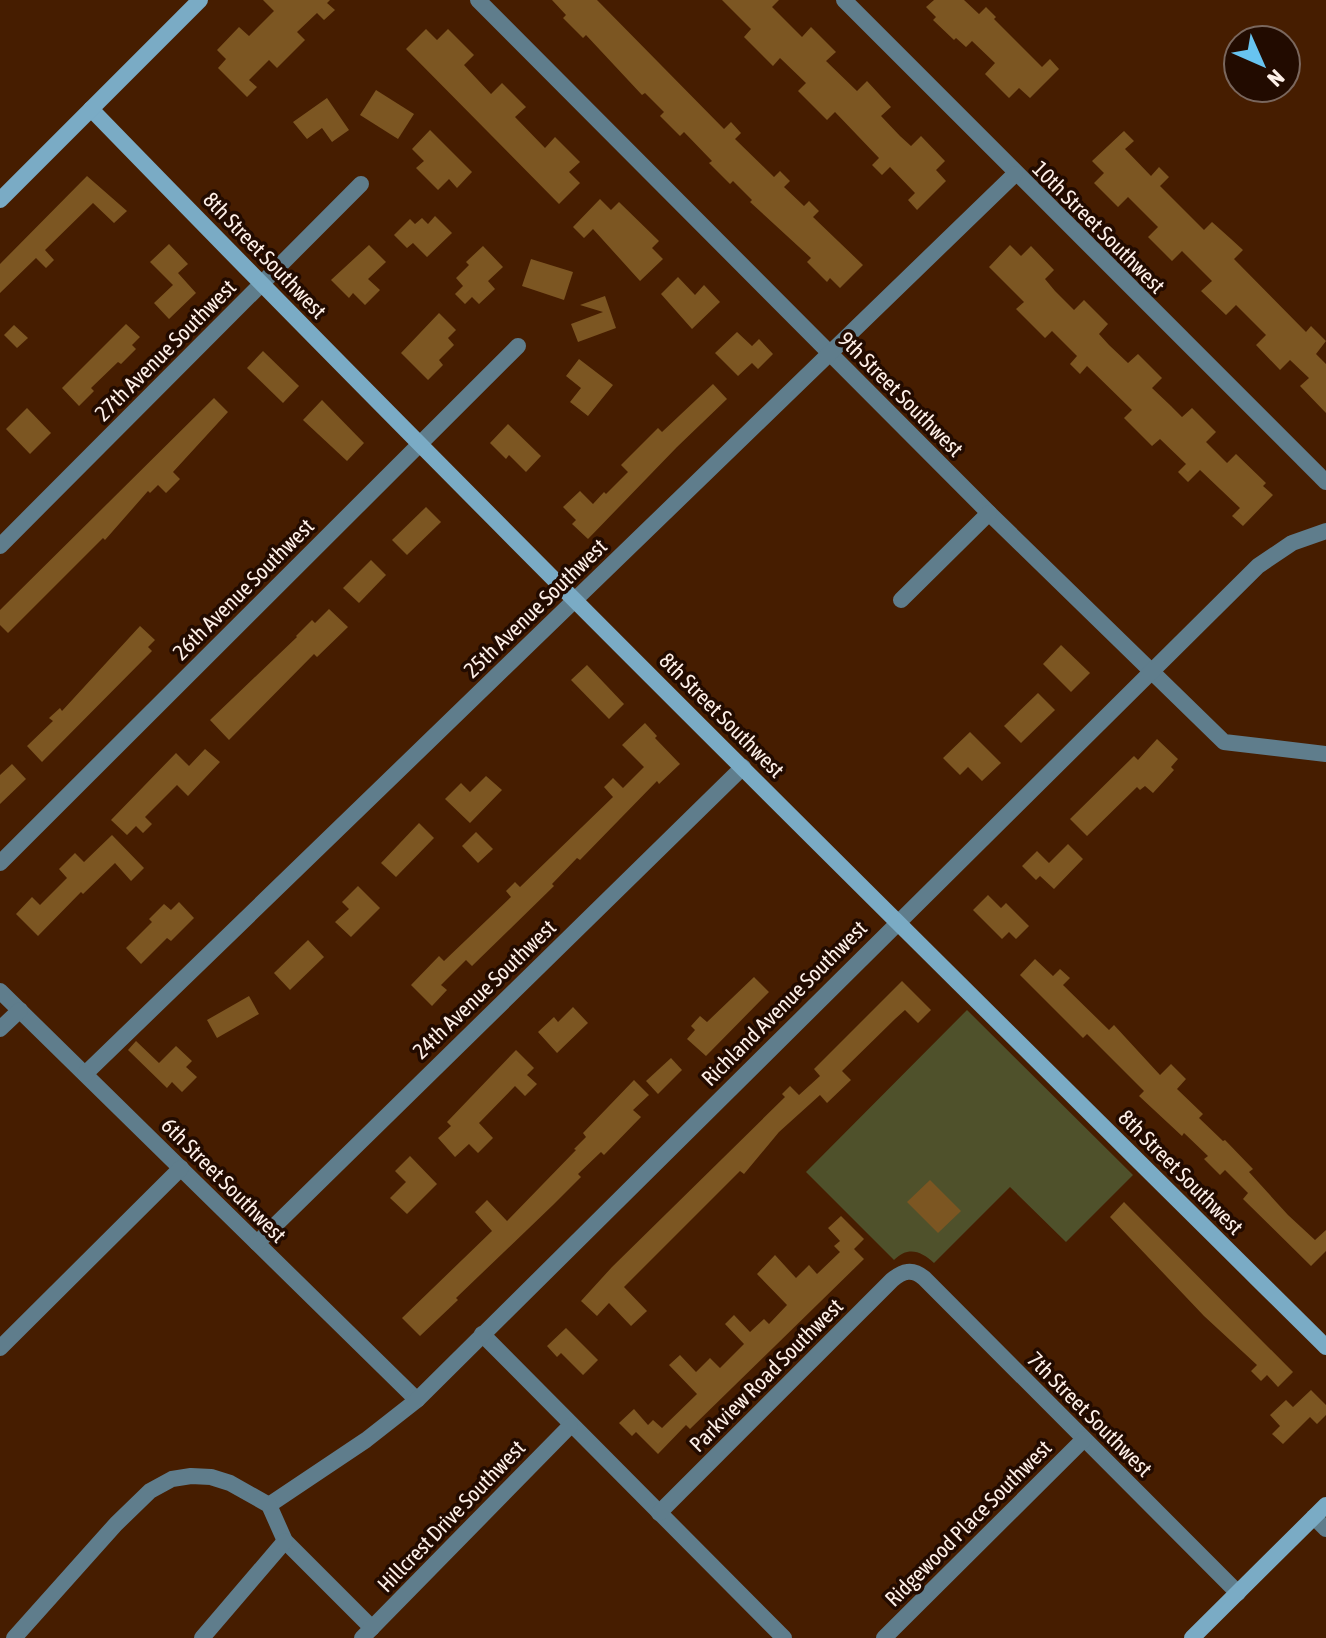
<svg xmlns="http://www.w3.org/2000/svg" width="1326" height="1638" viewBox="0 0 1326 1638" font-family="'Asap Condensed',sans-serif">
	<rect width="100%" height="100%" fill="#461d00"/>
	<!-- green -->
	<path fill="#4f512b" d="M 967,1010 L 1133,1175 L 1066,1242 L 1010,1187 L 934,1263 C 921,1251 908,1246 894,1260 L 806,1172 Z"/>
	<!-- building -->
	<g fill="#7c5622">
		<polygon points="263,0 330,0 327,3 335,10 324,20 317,13 297,32 305,40 277,68 269,60 249,80 257,87 247,97 218,68 226,59 217,50 239,27 249,36 274,11"/>
		<polygon points="552,0 597,0 724,129 731,122 741,133 735,139 774,177 780,171 790,181 784,187 804,206 809,201 819,211 813,217 863,265 840,288 830,278 827,282 807,262 811,258 750,202 752,200 733,181 730,184 709,163 712,161 684,132 680,136 660,116 664,112 645,93 642,95 586,35 583,38 563,18 566,15"/>
		<polygon points="722,0 779,0 772,7 802,37 811,27 836,52 826,61 857,91 867,81 891,107 881,116 900,136 911,146 921,136 945,161 936,170 946,181 917,210 908,200 915,193 890,167 882,175 872,165 879,158 835,112 827,120 798,91 806,83 780,58 773,66 744,37 751,29"/>
		<polygon points="934,0 964,0 979,14 986,7 996,17 994,19 1042,67 1050,59 1059,69 1030,98 1019,88 1009,98 985,74 995,63 972,41 966,47 956,38 954,40 933,20 936,17 926,7"/>
		<polygon points="426,29 437,40 448,29 474,55 464,65 491,94 502,83 526,107 515,117 545,148 555,137 580,162 569,172 580,183 559,204 406,49"/>
		<polygon points="376,90 414,114 398,139 360,115"/>
		<polygon points="327,98 349,130 332,142 322,128 307,139 293,122"/>
		<polygon points="430,130 472,172 457,188 449,179 438,190 416,168 424,161 412,149"/>
		<polygon points="1124,131 1134,141 1125,149 1151,176 1159,167 1169,177 1160,186 1204,230 1212,222 1231,239 1243,250 1234,259 1306,332 1311,326 1326,341 1316,354 1326,364 1326,413 1300,386 1309,378 1290,360 1280,370 1256,345 1266,335 1236,305 1226,315 1201,291 1212,281 1182,251 1172,261 1148,237 1158,227 1128,197 1118,207 1094,183 1104,173 1092,161"/>
		<polygon points="87,176 127,211 114,223 93,203 45,250 54,260 46,268 36,258 0,293 0,264"/>
		<polygon points="600,199 611,210 619,202 659,241 652,248 663,259 640,281 593,229 584,238 573,227"/>
		<polygon points="435,216 452,233 427,257 413,243 407,248 394,235 410,219 415,224 422,218 428,224"/>
		<polygon points="169,244 188,264 178,273 196,293 169,319 154,303 173,285 150,262"/>
		<polygon points="369,245 386,262 368,279 380,290 365,305 353,293 349,298 331,280"/>
		<polygon points="1010,245 1021,256 1031,246 1054,270 1045,279 1055,291 1074,310 1084,300 1108,324 1099,334 1109,345 1128,363 1138,354 1162,378 1152,388 1171,406 1182,417 1192,408 1216,432 1206,442 1227,463 1236,454 1266,483 1263,486 1273,495 1243,526 1232,516 1240,508 1200,470 1188,482 1178,472 1186,464 1160,439 1152,446 1124,418 1132,410 1087,366 1080,374 1070,364 1077,356 1052,331 1045,338 1016,309 1024,302 989,267"/>
		<polygon points="483,246 503,267 488,281 495,289 479,304 472,297 465,304 455,294 463,286 456,278 469,265 466,262"/>
		<polygon points="531,259 573,272 564,300 522,286"/>
		<polygon points="678,277 695,295 704,285 720,302 692,329 661,294"/>
		<polygon points="605,296 616,328 578,342 571,324 603,312 580,305"/>
		<polygon points="439,313 456,330 448,338 454,345 439,360 443,365 428,380 401,353"/>
		<polygon points="126,324 140,337 132,345 136,349 121,364 118,362 91,388 94,391 79,406 62,388"/>
		<polygon points="14,325 28,338 17,348 4,335"/>
		<polygon points="737,332 752,346 759,339 773,354 758,369 752,363 738,376 715,353"/>
		<polygon points="263,351 299,386 283,403 247,368"/>
		<polygon points="579,359 613,385 588,416 570,402 581,388 566,376"/>
		<polygon points="713,384 727,399 677,447 588,539 572,524 576,520 563,507 580,491 593,504 604,492 606,494 628,472 621,465 658,428 662,432"/>
		<polygon points="214,398 228,412 173,472 180,479 166,493 158,485 150,493 148,491 105,540 103,538 8,633 0,625 0,610"/>
		<polygon points="322,400 364,443 347,461 303,420"/>
		<polygon points="27,408 51,433 30,454 6,429"/>
		<polygon points="508,424 541,456 526,472 509,455 506,459 490,443"/>
		<polygon points="426,507 441,522 407,555 392,540"/>
		<polygon points="371,560 386,575 359,603 343,588"/>
		<polygon points="329,609 348,627 317,657 314,654 229,740 210,720 297,637 296,636 312,620 315,623"/>
		<polygon points="140,626 155,640 148,647 152,651 42,762 27,746 53,721 49,718 60,708 62,711"/>
		<polygon points="1061,645 1090,673 1071,692 1043,664"/>
		<polygon points="587,665 624,704 609,719 571,680"/>
		<polygon points="1038,693 1055,710 1021,743 1004,726"/>
		<polygon points="645,723 657,736 655,738 680,764 659,784 657,781 580,860 577,858 552,884 554,886 472,966 466,960 441,985 447,990 432,1006 411,985 439,956 444,961 511,897 506,891 515,882 520,887 613,797 604,787 613,778 623,788 644,767 622,745"/>
		<polygon points="970,732 1001,763 982,781 968,767 960,775 943,758"/>
		<polygon points="1157,739 1178,759 1171,767 1174,770 1153,793 1145,786 1140,790 1137,787 1087,836 1070,819 1134,756 1138,760"/>
		<polygon points="205,749 220,762 188,796 177,785 145,817 152,824 143,833 136,826 127,835 111,820 176,753 189,766"/>
		<polygon points="12,764 26,779 0,804 0,775"/>
		<polygon points="486,776 502,790 470,823 445,799 461,783 470,792"/>
		<polygon points="419,823 434,838 396,877 381,863"/>
		<polygon points="476,832 493,849 478,863 462,846"/>
		<polygon points="112,835 144,868 131,881 115,863 83,894 81,892 38,936 16,914 32,897 40,905 67,878 59,869 75,853 84,862"/>
		<polygon points="1068,844 1083,859 1054,889 1040,876 1036,880 1022,866 1037,851 1049,863"/>
		<polygon points="358,886 380,908 351,937 335,922 349,909 342,902"/>
		<polygon points="988,895 1001,908 1006,903 1029,926 1016,939 1009,932 1002,939 973,910"/>
		<polygon points="179,902 194,918 171,941 167,938 141,964 126,948 152,922 149,919 164,904 171,910"/>
		<polygon points="308,940 324,957 290,990 274,973"/>
		<polygon points="1035,959 1053,976 1060,969 1070,978 1063,985 1109,1030 1114,1025 1160,1075 1171,1064 1186,1079 1177,1089 1203,1114 1199,1118 1223,1141 1225,1140 1253,1169 1249,1172 1288,1215 1315,1240 1326,1230 1326,1251 1311,1266 1243,1199 1248,1193 1225,1170 1220,1175 1204,1159 1208,1156 1184,1133 1182,1136 1139,1096 1144,1091 1087,1034 1083,1038 1020,975"/>
		<polygon points="754,977 769,992 706,1056 687,1039 695,1030 691,1026 700,1016 707,1022"/>
		<polygon points="902,981 931,1010 918,1023 905,1010 895,1019 842,1071 851,1080 827,1103 820,1095 779,1132 744,1174 740,1171 624,1287 647,1311 631,1326 609,1303 597,1316 581,1301 612,1267 785,1097 782,1094 790,1086 799,1095 820,1076 814,1069"/>
		<polygon points="249,996 259,1014 217,1038 207,1020"/>
		<polygon points="573,1007 588,1023 557,1053 538,1032 554,1017 558,1022"/>
		<polygon points="136,1041 159,1063 176,1046 192,1061 186,1067 197,1077 182,1092 172,1082 167,1088 128,1050"/>
		<polygon points="516,1050 534,1068 527,1075 537,1084 525,1096 515,1086 479,1123 493,1138 478,1153 469,1144 455,1157 438,1138 451,1126 447,1122"/>
		<polygon points="671,1058 682,1070 658,1094 646,1081"/>
		<polygon points="634,1080 649,1095 633,1110 641,1117 604,1155 601,1152 578,1174 581,1177 553,1205 456,1298 458,1300 420,1336 402,1318 492,1231 475,1212 487,1200 507,1221 576,1150 574,1149 586,1137 583,1133"/>
		<polygon points="410,1156 437,1184 407,1214 390,1198 406,1182 395,1171"/>
		<polygon points="930,1180 961,1211 938,1233 907,1202"/>
		<polygon points="1124,1202 1293,1372 1278,1387 1267,1375 1261,1381 1251,1371 1257,1365 1204,1316 1110,1217"/>
		<polygon points="841,1216 864,1239 854,1249 864,1259 690,1429 686,1425 658,1454 636,1432 632,1436 619,1423 634,1409 648,1425 653,1420 662,1428 697,1394 669,1365 680,1355 696,1372 710,1358 720,1368 744,1344 725,1324 734,1315 750,1332 764,1319 769,1324 787,1305 757,1274 775,1255 796,1278 809,1265 817,1274 840,1252 834,1246 840,1241 828,1228"/>
		<polygon points="566,1328 598,1360 583,1375 561,1353 557,1357 547,1346"/>
		<polygon points="1311,1390 1326,1405 1326,1415 1317,1424 1310,1417 1283,1444 1272,1434 1280,1426 1270,1415 1286,1400 1293,1407"/>
	</g>
	<g fill="none" stroke-linecap="round" stroke-linejoin="round">
		<!-- street -->
		<g stroke="#5f7d8c" stroke-width="16">
			<polyline points="478,0 989,513 1224,742 1326,754"/>
			<polyline points="844,0 1326,482"/>
			<polyline points="0,546 361,184"/>
			<polyline points="901,600 989,513"/>
			<polyline points="0,863 518,346"/>
			<polyline points="0,991 417,1400"/>
			<polyline points="0,1029 20,1010"/>
			<polyline points="85,1074 1015,174"/>
			<polyline points="257,1243 743,767"/>
			<polyline points="482,1334 784,1638"/>
			<polyline points="0,1348 181,1168"/>
			<polyline points="269,1505 366,1440 417,1400 1258,566 1292,543 1326,531"/>
			<path d="M 659,1513 L 892,1280 C 903,1271 912,1268 924,1278 L 1238,1593"/>
			<polyline points="1314,1517 1326,1529"/>
			<polyline points="14,1638 116,1524 150,1491 172,1479 191,1476 211,1477 230,1483 269,1505 285,1541 372,1628"/>
			<polyline points="202,1638 285,1541"/>
			<polyline points="362,1638 570,1426"/>
			<polyline points="884,1638 1084,1439"/>
		</g>
		<!-- secondary -->
		<g stroke="#7aabc5" stroke-width="16">
			<path d="M 91,109 C 497,527 912,937 1326,1347"/>
			<polyline points="0,200 200,0"/>
			<polyline points="1192,1638 1326,1505"/>
		</g>
	</g>
	<g text-anchor="middle" stroke-width="7" stroke-linejoin="round" paint-order="stroke">
		<!-- street labels -->
		<g font-size="22" fill="#fef0e8" stroke="#220b00">
			<text transform="translate(1099 227) rotate(45)" y="8">10th Street Southwest</text>
			<text transform="translate(265 255) rotate(46)" y="8">8th Street Southwest</text>
			<text transform="translate(165 350) rotate(-45)" y="8">27th Avenue Southwest</text>
			<text transform="translate(901 394) rotate(45)" y="8">9th Street Southwest</text>
			<text transform="translate(243 589) rotate(-45)" y="8">26th Avenue Southwest</text>
			<text transform="translate(535 608) rotate(-44)" y="8">25th Avenue Southwest</text>
			<text transform="translate(722 715) rotate(45)" y="8">8th Street Southwest</text>
			<text transform="translate(484 989) rotate(-44)" y="8">24th Avenue Southwest</text>
			<text transform="translate(784 1003) rotate(-45)" y="8">Richland Avenue Southwest</text>
			<text transform="translate(1181 1172) rotate(45)" y="8">8th Street Southwest</text>
			<text transform="translate(224 1180) rotate(45)" y="8">6th Street Southwest</text>
			<text transform="translate(766 1375) rotate(-45)" y="8">Parkview Road Southwest</text>
			<text transform="translate(1090 1414) rotate(45)" y="8">7th Street Southwest</text>
			<text transform="translate(451 1516) rotate(-46)" y="8">Hillcrest Drive Southwest</text>
			<text transform="translate(968 1523) rotate(-45)" y="8">Ridgewood Place Southwest</text>
		</g>
	</g>
	<!-- north arrow -->
	<g transform="translate(1262 64) rotate(135)"><circle r="38" fill="#220b00" stroke="#7a675d" stroke-width="2"/>
	<path d="M0-6L14 30L0 20L-14 30Z" fill="#68c4f0"/>
	<text y="-12" font-size="22" font-weight="bold" text-anchor="middle" fill="#fef0e8">N</text>
	</g>
</svg>
